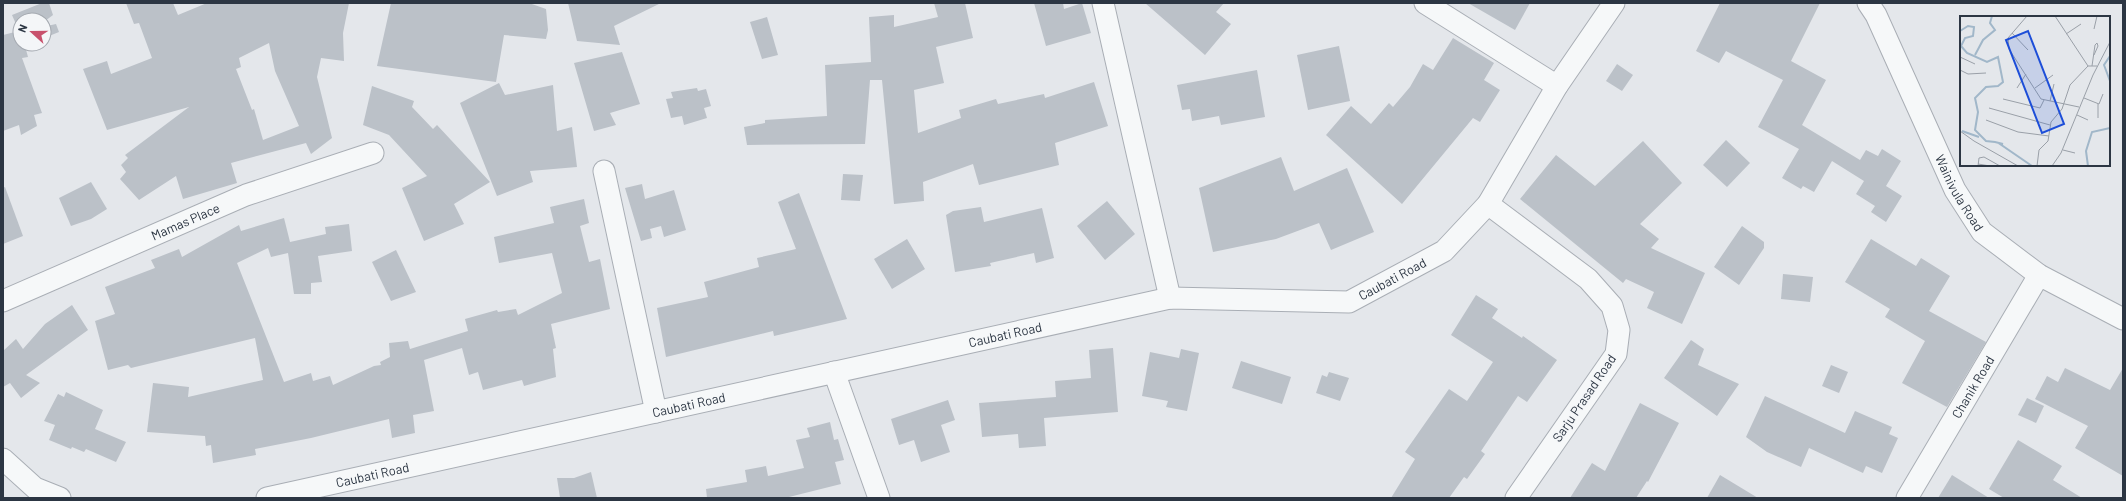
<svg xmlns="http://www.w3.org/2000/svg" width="2126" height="501" viewBox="0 0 2126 501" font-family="Barlow,sans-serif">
	<rect width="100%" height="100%" fill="#e4e7eb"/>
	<!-- building -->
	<g fill="#bbc1c8" fill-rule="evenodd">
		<polygon points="42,3 49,3 53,15 45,21 47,26 56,24 59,32 44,38 44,20 20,20 20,44 29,44 25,46 28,57 22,58 42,113 34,115 37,126 21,135 19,125 3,131 3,35 19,31 12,15"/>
		<path d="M 126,3 L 173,3 L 178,15 L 207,3 L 349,3 L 343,33 L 344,61 L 321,58 L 317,77 L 332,138 L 311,154 L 306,143 L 231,163 L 237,183 L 183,199 L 176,176 L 139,200 L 120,179 L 126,172 L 121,165 L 128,158 L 125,155 L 189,107 L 107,130 L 83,69 L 107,61 L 111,74 L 152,58 L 139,23 L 134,24 ZM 269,43 L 275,71 L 299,126 L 263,140 L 254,109 L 252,110 L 236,69 L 241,67 L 239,58 Z"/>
		<polygon points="391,3 529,3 546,9 548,30 546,39 504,35 496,82 377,66"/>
		<polygon points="568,3 661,3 614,26 620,45 577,41"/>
		<polygon points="934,3 965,3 973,38 936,47 944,83 914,90 918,133 961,118 959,110 996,99 998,104 1044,94 1045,98 1094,82 1108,126 1055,143 1059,165 979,185 973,164 923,182 924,201 894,204 882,80 870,80 865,144 747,145 744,127 765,123 765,120 827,116 825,65 871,62 869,17 894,15 894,27 938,17"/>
		<polygon points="1034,3 1063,3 1064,9 1082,3 1091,33 1046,46"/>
		<polygon points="1145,3 1224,3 1216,12 1231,24 1205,55"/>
		<polygon points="1468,3 1530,3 1515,30"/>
		<polygon points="1720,3 1820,3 1791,61 1826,80 1802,125 1860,160 1866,150 1878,156 1882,149 1901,161 1886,186 1902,196 1886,222 1871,212 1875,206 1856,194 1864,181 1832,161 1814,192 1803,186 1801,189 1782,178 1799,149 1758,127 1783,80 1726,51 1719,63 1696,51"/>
		<polygon points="767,17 778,55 762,59 750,22"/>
		<polygon points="1453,38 1494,63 1484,80 1500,90 1480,122 1473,118 1402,204 1326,135 1351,106 1371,124 1389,103 1393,107 1410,87 1423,64 1433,70"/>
		<polygon points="1339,46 1350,101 1308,110 1297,55"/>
		<polygon points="622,52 640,104 610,113 616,125 594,131 574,63"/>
		<polygon points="1617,64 1633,75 1622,91 1606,81"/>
		<polygon points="1257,70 1265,117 1221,125 1219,116 1192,121 1190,109 1182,110 1177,85"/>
		<polygon points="499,83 505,95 553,85 557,131 572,127 577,167 530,171 533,182 497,196 460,103"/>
		<polygon points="372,86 414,101 412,107 433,129 437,125 490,182 454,204 464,224 424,241 402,188 427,176 389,135 363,125"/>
		<polygon points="697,88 698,91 706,89 711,106 704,108 707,118 684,125 682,116 671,118 666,99 673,98 671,92"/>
		<polygon points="1726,140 1750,163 1727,187 1703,165"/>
		<polygon points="1643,141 1682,183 1640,224 1659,239 1651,248 1705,273 1682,324 1647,308 1654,292 1626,279 1623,283 1520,199 1556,155 1595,186"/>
		<polygon points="1281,157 1294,191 1347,168 1374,232 1331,250 1319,223 1276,239 1213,252 1199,188"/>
		<polygon points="843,174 863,175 860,201 841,200"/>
		<polygon points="91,182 107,209 91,219 71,226 59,198"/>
		<polygon points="642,184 645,199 674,190 686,230 664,237 661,226 650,229 652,238 641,241 625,188"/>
		<polygon points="5,187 23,236 3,244 3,188"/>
		<polygon points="799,193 847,319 774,336 773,331 666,357 657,308 708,297 704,282 759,267 757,258 796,249 778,202"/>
		<polygon points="584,199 589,223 580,226 589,262 600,259 610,309 551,324 556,348 553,349 556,377 524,386 522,380 483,390 478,372 469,375 462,348 424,360 434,411 413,415 415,433 392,438 389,419 311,438 255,449 256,455 213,463 211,445 206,446 205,436 147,432 153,383 189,387 188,397 263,380 255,338 131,368 128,365 108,370 95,321 115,314 105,287 155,268 151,260 179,249 182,257 239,225 241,231 284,218 290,242 326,234 325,227 349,224 352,251 318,256 322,282 311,283 311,294 294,294 288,253 271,257 268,248 237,263 284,382 311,373 313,381 330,376 333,385 374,366 381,365 380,362 390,357 389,343 408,341 410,349 468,331 465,319 497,310 498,312 516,309 518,315 562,293 552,253 499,263 494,237 554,223 550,207"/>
		<polygon points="1107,201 1135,234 1105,260 1077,226"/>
		<polygon points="981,207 984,222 1042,208 1054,258 1036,263 1034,253 990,263 991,266 955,272 946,215 953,211"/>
		<polygon points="1742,226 1764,242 1764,248 1739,285 1714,267"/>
		<polygon points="907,239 925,269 892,289 874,259"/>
		<polygon points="1871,239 1916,266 1921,258 1950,276 1929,311 1986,342 1947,407 1902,383 1925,341 1885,317 1890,309 1845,282"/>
		<polygon points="396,250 416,292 391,301 372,262"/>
		<polygon points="1783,274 1813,277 1810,302 1781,299"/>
		<polygon points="1476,295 1498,309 1492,318 1522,338 1523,336 1557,360 1527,402 1518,396 1481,451 1485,454 1467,479 1464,477 1449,498 1391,498 1415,459 1405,452 1449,389 1467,401 1493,362 1451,335"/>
		<polygon points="72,305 88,330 26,375 40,383 21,398 10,383 3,387 3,351 16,339 23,349 45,324"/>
		<polygon points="1691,340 1704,349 1698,365 1739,384 1717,416 1664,378"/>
		<polygon points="1113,348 1118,412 1044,418 1046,446 1019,448 1018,434 982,437 979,403 1056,397 1055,381 1091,378 1089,350"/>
		<polygon points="1181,349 1199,353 1187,411 1166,407 1168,401 1142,396 1150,352 1179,358"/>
		<polygon points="1241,361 1291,377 1282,404 1232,388"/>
		<polygon points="1831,365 1848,372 1839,393 1822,386"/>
		<polygon points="2065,368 2110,390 2123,368 2123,476 2075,448 2088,426 2035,399 2047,376 2058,382"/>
		<polygon points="1329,372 1349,378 1340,401 1316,393 1322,375 1327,377"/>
		<polygon points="66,392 103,410 95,429 126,442 116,462 86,449 84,452 72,447 71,449 49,440 55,425 44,421 58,394 64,397"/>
		<polygon points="1765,396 1845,433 1855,411 1892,427 1889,434 1898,438 1882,473 1866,466 1863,473 1809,448 1801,467 1767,452 1746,437"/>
		<polygon points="2027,398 2044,406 2036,423 2018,415"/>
		<polygon points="948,400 955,420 941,425 950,452 921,462 914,440 899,445 891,419"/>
		<polygon points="1640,403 1679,423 1648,482 1647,481 1636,498 1570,498 1592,463 1605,471"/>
		<polygon points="830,422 834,440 838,439 844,460 835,462 841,484 785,498 707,498 706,489 747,482 745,470 766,466 768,476 804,468 796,440 810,437 807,428"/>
		<polygon points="2018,440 2062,466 2053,480 2082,498 2004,498 1989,489"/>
		<polygon points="591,472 597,498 560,498 557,478 574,478"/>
		<polygon points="1720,475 1758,498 1707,498"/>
		<polygon points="1952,475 1989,498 1938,498"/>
	</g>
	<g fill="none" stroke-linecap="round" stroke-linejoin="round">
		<!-- minor casing -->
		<g stroke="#a9aeb5" stroke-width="23">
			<g id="minor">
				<polyline points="1103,3 1170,298"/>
				<polyline points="1425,3 1557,86"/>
				<path id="s1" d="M 1868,3 L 1876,15 L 1955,190 L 1982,232 L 2039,275 L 2123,319"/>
				<polyline points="604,171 656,412"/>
				<polyline points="1488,204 1588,279 1612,306 1619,330 1616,354 1516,498"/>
				<path id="s2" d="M 3,301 L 246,195 L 373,153"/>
				<polyline points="834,372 879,498"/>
				<polyline points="3,459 35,488 60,498"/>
				<path id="s3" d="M 267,498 L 1170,298 L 1349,302 L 1444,251 L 1488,204 L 1557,86 L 1614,3"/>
				<path id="s4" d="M 1907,498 L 2039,275"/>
			</g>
		</g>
		<!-- minor -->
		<use href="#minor" stroke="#f6f8f9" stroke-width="21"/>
	</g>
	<g text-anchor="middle" stroke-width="3" stroke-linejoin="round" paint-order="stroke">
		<!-- street labels -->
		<g font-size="13" fill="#2c3643" stroke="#f4f6f8">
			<text dy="5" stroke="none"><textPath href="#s1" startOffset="211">Wainivula Road</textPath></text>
			<text dy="5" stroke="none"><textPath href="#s2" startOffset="199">Mamas Place</textPath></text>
			<text dy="5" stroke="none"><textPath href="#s3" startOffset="1153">Caubati Road</textPath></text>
			<text dy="5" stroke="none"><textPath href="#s3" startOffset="756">Caubati Road</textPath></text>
			<text dy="5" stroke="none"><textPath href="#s4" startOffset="129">Chanik Road</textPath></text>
			<text transform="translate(1584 398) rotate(-56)" y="5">Sarju Prasad Road</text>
			<text dy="5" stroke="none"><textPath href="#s3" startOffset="432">Caubati Road</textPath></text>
			<text dy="5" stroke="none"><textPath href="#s3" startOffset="108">Caubati Road</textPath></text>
		</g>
	</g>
	<!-- overview -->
	<g transform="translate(1960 16)">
		<rect width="150" height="150" fill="#e4e7eb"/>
		<path fill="none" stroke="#a1b7c9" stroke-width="2" d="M 0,15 L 8,10 L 14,11 L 13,20 L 5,22 L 1,30 L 7,37 L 27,46 L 38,41 L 43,66 L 38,70 L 26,71 L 15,82 L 18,96 L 15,114 L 26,125 L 35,126 L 43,128 L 40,128 L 72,150M 15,39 L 23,24 L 35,14 L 30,7 L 32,0M 150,40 L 144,49 L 150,65M 2,115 L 19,121M 128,150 L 126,135 L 132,116 L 150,112"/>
		<path fill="none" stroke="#9aa0a8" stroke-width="1" d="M 67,0 L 48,22 L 49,33 L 81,83 L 119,91M 95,0 L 128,50 L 137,50M 134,13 L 137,0M 52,17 L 68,34M 106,18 L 121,8M 0,41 L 15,48M 132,50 L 135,29 L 137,27 L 138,30 L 134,39M 0,54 L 8,58 L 26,57M 57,72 L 66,58M 75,72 L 93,59M 124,82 L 139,88 L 143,78M 43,83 L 80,92 L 84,84M 90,85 L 94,68M 138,88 L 138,102M 29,92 L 90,109M 117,99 L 128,104M 26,104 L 58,116 L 89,120M 0,115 L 14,125 L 58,150M 103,134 L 115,137M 18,148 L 30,150M 18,150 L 19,142 L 24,141 L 40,150M 77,150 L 79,134 L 88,125 L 91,106 L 102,93 L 110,69 L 128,50M 92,150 L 101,137 L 133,59 L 150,26"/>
		<path fill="#1d4ed8" fill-opacity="0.15" stroke="#1d4ed8" stroke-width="2" d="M 68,15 L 104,108 L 82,117 L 46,24 Z"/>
		<rect width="150" height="150" fill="none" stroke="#2c3643" stroke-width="2"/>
	</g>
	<!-- border -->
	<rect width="2126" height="501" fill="none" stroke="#2c3643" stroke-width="8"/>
	<!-- north arrow -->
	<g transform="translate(32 32) rotate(291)"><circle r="19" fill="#f4f6f8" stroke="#a4a9b0"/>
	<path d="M0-3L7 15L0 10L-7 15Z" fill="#c8516c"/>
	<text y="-6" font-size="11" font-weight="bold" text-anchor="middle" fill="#2c3643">N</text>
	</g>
</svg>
